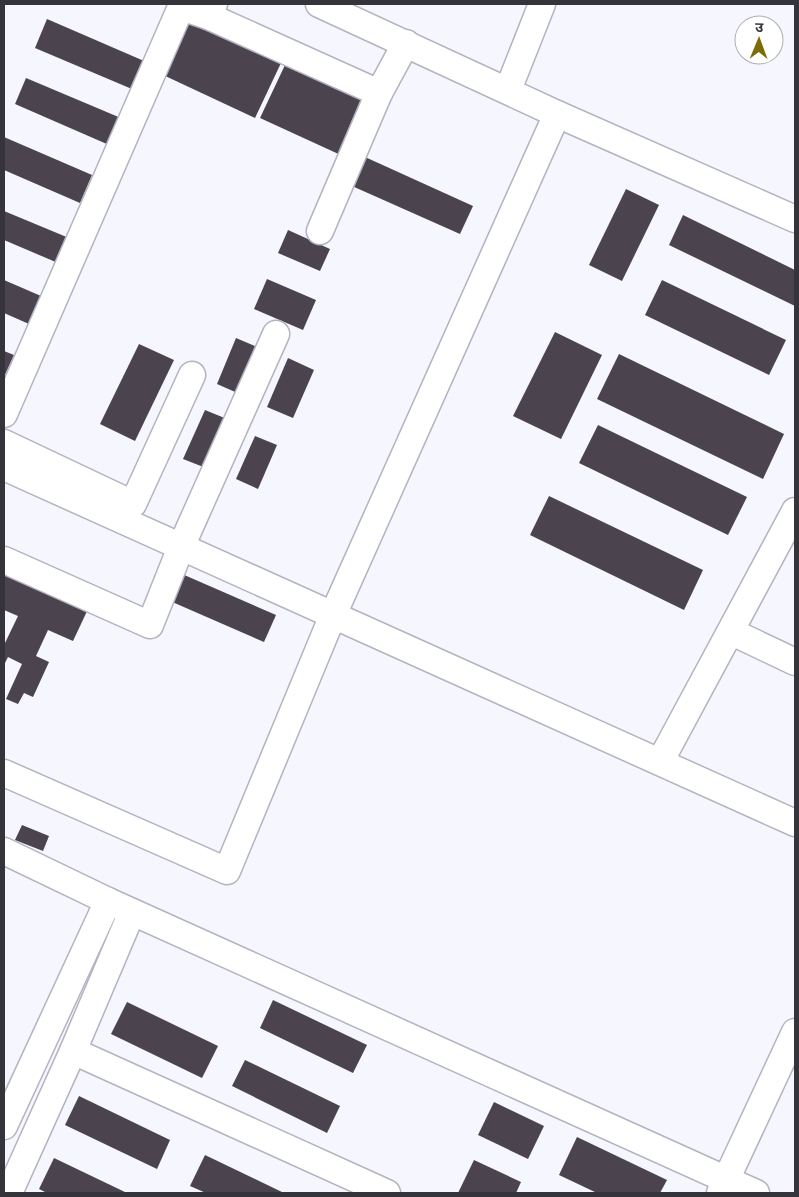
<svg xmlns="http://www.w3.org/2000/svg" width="799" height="1197" viewBox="0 0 799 1197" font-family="Ubuntu,'Noto Sans Devanagari',sans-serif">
	<rect width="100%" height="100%" fill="#f6f6ff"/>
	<!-- building -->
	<g fill="#4b434d">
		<polygon points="47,19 151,64 139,92 35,48"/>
		<polygon points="187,19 281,63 255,118 161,74"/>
		<polygon points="285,65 370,104 345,157 260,118"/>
		<polygon points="26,78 128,121 116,148 15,104"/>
		<polygon points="4,137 92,175 80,203 4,170"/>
		<polygon points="365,157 473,206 460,234 352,186"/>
		<polygon points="626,189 659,205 622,281 589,265"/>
		<polygon points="4,211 69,238 58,263 4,240"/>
		<polygon points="683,215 795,270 795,306 669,245"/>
		<polygon points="288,230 330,249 320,271 278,253"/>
		<polygon points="267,279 316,300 303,330 254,309"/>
		<polygon points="4,280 41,296 29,324 4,313"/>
		<polygon points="662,280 786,340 769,375 645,315"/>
		<polygon points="555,332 602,355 561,439 513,416"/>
		<polygon points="236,338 262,349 242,395 217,384"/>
		<polygon points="139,344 174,360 135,441 100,424"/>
		<polygon points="4,351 14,355 4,377"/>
		<polygon points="619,354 784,434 763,479 597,399"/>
		<polygon points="288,358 314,370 293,418 267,407"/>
		<polygon points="205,410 227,419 206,468 183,459"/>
		<polygon points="598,425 747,497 728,535 579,463"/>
		<polygon points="255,436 277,445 258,489 236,479"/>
		<polygon points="549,496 703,570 684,610 530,535"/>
		<polygon points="4,568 89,607 73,641 48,630 36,656 49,662 33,697 24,693 18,704 6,699 22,664 8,657 4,665 4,642 5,643 18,616 4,610"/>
		<polygon points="182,574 276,615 264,642 170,601"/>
		<polygon points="22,825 49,836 43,851 15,840"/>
		<polygon points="273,1000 367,1045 353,1073 260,1028"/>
		<polygon points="127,1002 218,1046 202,1078 111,1034"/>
		<polygon points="245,1060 340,1106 327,1133 232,1086"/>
		<polygon points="79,1096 170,1140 157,1169 65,1125"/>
		<polygon points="494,1102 544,1126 528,1159 478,1135"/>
		<polygon points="577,1137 667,1180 660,1193 597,1193 559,1175"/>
		<polygon points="205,1155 284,1193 206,1193 190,1186"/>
		<polygon points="54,1158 127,1193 47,1193 39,1189"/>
		<polygon points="474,1160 521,1182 516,1193 458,1193"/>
	</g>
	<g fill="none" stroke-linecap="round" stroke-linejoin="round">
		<!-- minor casing -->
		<g stroke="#b3b3c1" stroke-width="29">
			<g id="minor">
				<polyline points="319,4 557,114 795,219"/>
				<polyline points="208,16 379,93"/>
				<polyline points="508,90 542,4"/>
				<polyline points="320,231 379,93 406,43"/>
				<polyline points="4,414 181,7 208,16 214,4"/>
				<polyline points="4,443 133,504 192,375"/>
				<polyline points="4,467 795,823"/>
				<polyline points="4,560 150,625 181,547 276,334"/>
				<polyline points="732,632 795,662"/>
				<polyline points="660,762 795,511"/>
				<polyline points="4,773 227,871 333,615 557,114"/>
				<polyline points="4,851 108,901 756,1193"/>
				<polyline points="73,1051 387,1193"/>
				<polyline points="4,1126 108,901"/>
				<polyline points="9,1193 73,1051 132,912"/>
				<polyline points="720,1193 795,1032"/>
			</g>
		</g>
		<!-- minor -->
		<use href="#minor" stroke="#fff" stroke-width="26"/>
	</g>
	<!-- border -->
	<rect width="799" height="1197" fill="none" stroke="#34343a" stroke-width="10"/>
	<!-- north arrow -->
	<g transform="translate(759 40) rotate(1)"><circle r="24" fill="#ffffff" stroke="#aeaeb0"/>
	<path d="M0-4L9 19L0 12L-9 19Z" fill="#7d6b04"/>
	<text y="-8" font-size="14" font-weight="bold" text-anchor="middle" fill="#34343a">उ</text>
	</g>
</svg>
